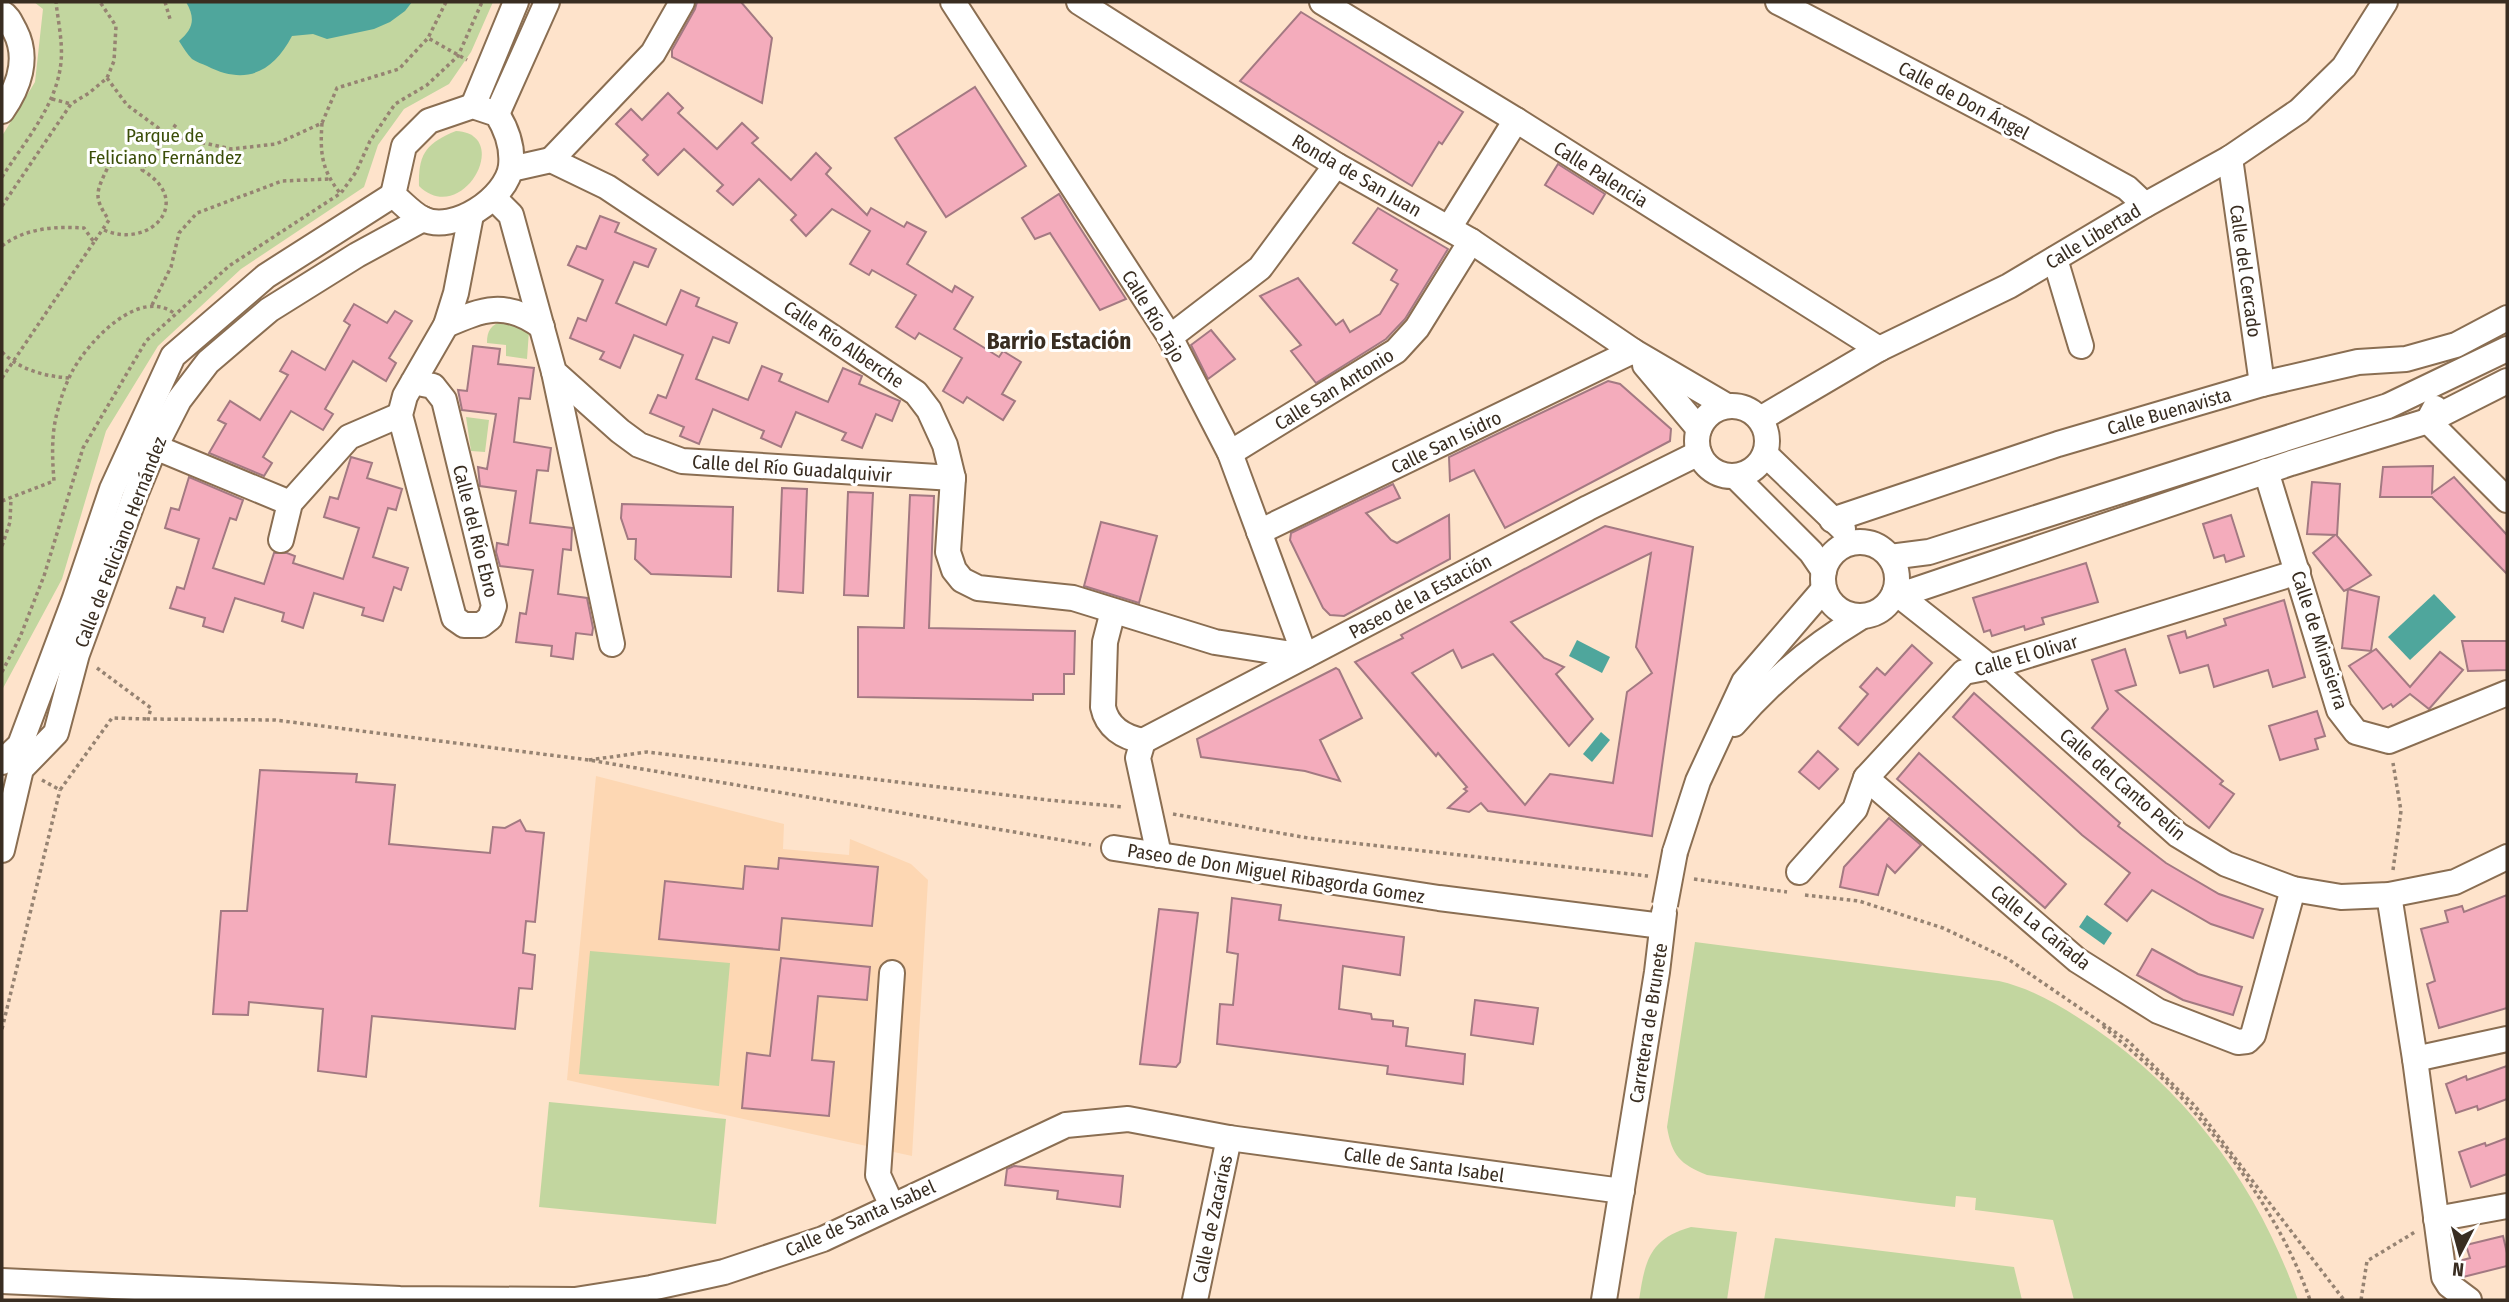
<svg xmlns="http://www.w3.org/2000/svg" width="2509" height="1302" viewBox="0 0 2509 1302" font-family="'Fira Sans Condensed',sans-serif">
	<rect width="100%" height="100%" fill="#fee3cb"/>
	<!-- built -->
	<polygon fill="#fdd7b3" points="596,776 784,824 783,849 849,855 850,839 911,864 928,880 912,1156 567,1080"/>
	<!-- green -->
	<g fill="#c2d69f">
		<polygon points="34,2 493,2 471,52 449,84 404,109 378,145 364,187 241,269 158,346 106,431 62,579 2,690 2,136 35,82 43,9"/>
		<path d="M 456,131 C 514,134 462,228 419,186 C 418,154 426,143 456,131 Z"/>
		<path d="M 503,321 L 521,324 L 529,331 L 527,359 L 506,356 L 506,345 L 487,343 C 487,330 491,325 503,321 Z"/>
		<polygon points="466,417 489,420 485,452 471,451"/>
		<path d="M 1695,942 L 1999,981 C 2034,989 2064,1008 2094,1028 C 2191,1095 2259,1189 2298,1300 L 2074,1300 L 2053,1220 L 1975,1210 L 1976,1198 L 1956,1196 L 1955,1207 L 1920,1203 L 1707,1175 C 1680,1164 1672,1156 1667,1127 Z"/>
		<polygon points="590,951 730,963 719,1086 579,1074"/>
		<polygon points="549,1102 726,1119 716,1224 539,1207"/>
		<path d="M 1691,1227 L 1737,1232 L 1727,1300 L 1639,1300 C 1645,1261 1649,1239 1691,1227 Z"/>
		<polygon points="1775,1238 2014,1267 2022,1300 1764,1300"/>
	</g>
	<!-- water -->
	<g fill="#4fa69c">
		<path d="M 186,2 L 412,2 L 405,11 L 390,22 L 374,29 L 327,39 L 313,34 L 292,36 C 273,72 246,86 207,66 C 203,64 196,62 192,59 C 187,54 183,47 179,41 C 193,29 196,19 186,2 Z"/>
		<polygon points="2434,594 2456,617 2410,660 2388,637"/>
		<polygon points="1577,640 1610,657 1602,673 1569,656"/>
		<polygon points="1601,732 1610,740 1592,762 1583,754"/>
		<polygon points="2087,915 2112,933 2104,945 2079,927"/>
	</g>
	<!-- building -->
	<g fill="#f4acbc" stroke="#a37982" stroke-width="2" fill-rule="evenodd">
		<polygon points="697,2 741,2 772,38 762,103 672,57 672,50 695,9"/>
		<polygon points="1301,12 1463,112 1442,144 1439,142 1412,186 1240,81"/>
		<polygon points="975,87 1026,166 946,217 895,138"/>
		<polygon points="668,93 683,108 678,113 717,149 742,123 758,138 752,143 791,180 816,153 831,168 826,174 867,215 871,208 904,227 907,222 926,232 907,264 952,292 955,286 973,297 954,329 999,357 1003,351 1021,362 1002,394 1015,401 1003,420 967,397 963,403 943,391 962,358 919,333 915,339 896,327 916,295 872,270 869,275 850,264 870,231 832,209 806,236 791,220 796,215 759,179 733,205 717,191 723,185 684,149 658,175 643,160 648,155 616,124 631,109 642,120"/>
		<polygon points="1558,164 1605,194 1593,214 1545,185"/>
		<polygon points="1059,194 1075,220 1126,299 1100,310 1050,233 1035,239 1022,218"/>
		<polygon points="1378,208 1448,249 1405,319 1386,339 1316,383 1291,351 1301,345 1260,296 1298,278 1336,325 1343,320 1350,332 1380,314 1398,284 1391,280 1397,270 1353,243"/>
		<polygon points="600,216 619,223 615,232 656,249 648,267 634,262 616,303 666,325 681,290 699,298 696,306 737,323 729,343 713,337 696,379 748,400 762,366 782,374 779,381 828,402 843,368 862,376 859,384 900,401 892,421 876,414 862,448 842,440 846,433 796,412 781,447 761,438 764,431 713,409 699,444 680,436 684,427 650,413 658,395 666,398 683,355 634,335 620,368 600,359 604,352 570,338 578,318 586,321 603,280 568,265 577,246 586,249"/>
		<polygon points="354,304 387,323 395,311 412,321 389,358 396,363 386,381 353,361 325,409 333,414 323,430 291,411 263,457 272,463 264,476 209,453 226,424 218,420 230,401 260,420 288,375 280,371 292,351 325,370 350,325 344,321"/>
		<polygon points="1211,330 1235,359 1208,379 1191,345"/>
		<polygon points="473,346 500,349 498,364 534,368 530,399 519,398 514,442 551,448 548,471 537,470 530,523 572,528 571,550 563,549 558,594 587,598 593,628 592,635 576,633 573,659 551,656 552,646 516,642 520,613 526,614 533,570 500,566 496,552 497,543 508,545 516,491 480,486 478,467 487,469 496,414 462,410 458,390 467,391"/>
		<polygon points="1608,381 1620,384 1671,429 1670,441 1505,528 1474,470 1450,481 1449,457"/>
		<polygon points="351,457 372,463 367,478 402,489 396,510 388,508 373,557 408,568 401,590 394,587 383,621 362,615 364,608 314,593 303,628 282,621 284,613 235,598 223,632 203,626 205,618 170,608 177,587 184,589 199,539 165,528 171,508 179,510 189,477 243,500 236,520 230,518 213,568 264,584 274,553 287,553 295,556 293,563 343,579 359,528 324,517 330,497 338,499"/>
		<polygon points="2433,466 2432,493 2454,477 2507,535 2507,574 2432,497 2380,497 2383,467"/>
		<polygon points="2312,482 2340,484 2337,536 2371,575 2348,589 2379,597 2371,651 2342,648 2348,589 2344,591 2313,553 2335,535 2307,534"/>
		<polygon points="1393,484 1400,498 1366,513 1391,540 1397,543 1449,515 1450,559 1344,616 1330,615 1323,608 1290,540 1291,533"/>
		<polygon points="782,488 807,489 803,593 778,591"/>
		<polygon points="848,492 873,493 868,596 844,595"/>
		<polygon points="910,495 934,496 929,628 1075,631 1074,674 1064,674 1064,694 1033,694 1033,700 858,697 858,627 904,628"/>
		<polygon points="622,504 733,507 731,577 651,574 635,559 636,539 628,539 621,518"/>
		<polygon points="2231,515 2244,556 2226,562 2224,555 2214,558 2203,524"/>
		<polygon points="1101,522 1157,536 1139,603 1084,586"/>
		<path d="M 1605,526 L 1693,547 L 1652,836 L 1488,811 L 1481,803 L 1469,812 L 1448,808 L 1467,791 L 1464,789 L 1467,787 L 1438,753 L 1436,756 L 1355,662 L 1403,638 L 1401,635 ZM 1651,553 L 1636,647 L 1652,673 L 1627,692 L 1613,783 L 1550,774 L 1525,805 L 1412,673 L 1453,650 L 1462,668 L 1493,654 L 1569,746 L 1593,719 L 1556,674 L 1564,667 L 1544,658 L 1511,622 Z"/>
		<polygon points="2086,563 2098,602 2042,618 2044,624 2025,630 2024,626 1992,636 1990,630 1984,632 1973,598"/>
		<polygon points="2284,600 2305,677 2273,687 2268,670 2214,687 2208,665 2180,673 2168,636 2185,631 2187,638 2226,625 2224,619"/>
		<polygon points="2462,641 2507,641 2507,670 2468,671"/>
		<polygon points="1912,645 1932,663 1858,745 1839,728 1868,694 1860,687 1877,668 1885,675"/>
		<polygon points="2125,649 2136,685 2116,691 2223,781 2220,784 2234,794 2209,828 2092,728 2108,709 2092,660"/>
		<polygon points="2376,649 2410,687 2440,652 2463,670 2429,709 2410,694 2393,707 2391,704 2383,709 2349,666"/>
		<polygon points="1336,668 1339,670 1362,718 1320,740 1340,781 1305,771 1201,757 1197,739"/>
		<polygon points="1974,693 2120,823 2118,826 2166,863 2219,894 2263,909 2253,938 2211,924 2152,890 2127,921 2105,904 2130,873 2082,835 1953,717"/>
		<polygon points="2317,711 2325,736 2315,739 2318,749 2280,760 2269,726"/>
		<polygon points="1818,751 1838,769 1819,789 1799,772"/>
		<polygon points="1919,753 2066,884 2045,908 1897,779"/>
		<polygon points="260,770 357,774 356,782 395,785 389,844 490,853 493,827 505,828 520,820 526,831 544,833 535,922 526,921 523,953 535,955 532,989 519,988 515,1029 372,1016 366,1077 318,1071 323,1009 249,1002 248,1015 213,1014 221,911 247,911"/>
		<polygon points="1889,818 1921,845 1895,873 1887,865 1878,895 1840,887 1844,867"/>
		<polygon points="779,858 878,867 872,926 782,918 779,950 659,939 665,881 743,889 745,866 778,869"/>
		<polygon points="2507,895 2507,1008 2439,1028 2427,984 2435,981 2421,929 2448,922 2445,911 2462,906 2464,912"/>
		<polygon points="1232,898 1281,905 1279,920 1404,937 1400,975 1343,966 1339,1009 1371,1014 1372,1019 1393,1021 1393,1026 1408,1028 1406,1046 1465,1054 1463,1084 1387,1074 1388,1066 1217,1044 1220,1004 1233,1005 1238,954 1227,952"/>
		<polygon points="1159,909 1198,913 1180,1062 1176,1067 1140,1064"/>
		<polygon points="2152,949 2198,974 2242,987 2233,1015 2183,1000 2137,975"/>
		<polygon points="781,958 870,967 867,1000 818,996 812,1060 834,1062 829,1116 742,1108 747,1053 770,1056"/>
		<polygon points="1475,1000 1538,1008 1533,1044 1471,1035"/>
		<polygon points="2507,1066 2507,1099 2478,1110 2477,1106 2456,1113 2446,1084 2466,1076 2467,1080"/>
		<polygon points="2507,1138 2507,1174 2471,1187 2459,1152 2485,1143 2486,1146"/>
		<polygon points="1014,1166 1123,1176 1120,1207 1057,1199 1058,1191 1005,1185 1007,1169"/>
		<polygon points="2503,1236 2507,1253 2507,1266 2463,1277 2459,1261 2470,1258 2466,1245"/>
	</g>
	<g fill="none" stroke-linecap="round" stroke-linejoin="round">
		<!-- minor casing -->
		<g stroke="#8a6e52" stroke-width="28">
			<g id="minor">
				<polyline points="1079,2 1336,165 1471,241 1633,351 1727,406"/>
				<polyline points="1322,2 1516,120 1879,349"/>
				<polyline points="1778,2 2020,129 2127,188 2145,205"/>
				<path d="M 2,13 C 9,17 11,24 15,31 C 29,58 19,87 2,111"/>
				<path d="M 473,106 L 497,114 C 507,130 513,147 511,166 C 507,198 453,234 423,219 C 412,214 402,202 393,195 L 404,146 L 429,121 Z"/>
				<polyline points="473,106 516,2"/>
				<polyline points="497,114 547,2"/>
				<polyline points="2230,158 2262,384"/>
				<polyline points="551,160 653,53 682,2"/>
				<polyline points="511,169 551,160 607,187 916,393 929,410 945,445 953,478 948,552 954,570 962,580 978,588 1073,598 1215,642 1305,656 1230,453 1170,337 953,2"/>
				<polyline points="494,198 511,215 554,372 620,431 639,445 682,461 953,478"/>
				<polyline points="1449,228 1516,120"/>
				<polyline points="2055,259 2081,346"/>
				<path d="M 446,325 C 483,309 506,300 542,327"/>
				<polyline points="1170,337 1260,268 1336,165"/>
				<polyline points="1645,365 1699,429"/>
				<polyline points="554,372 612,644"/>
				<polyline points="413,382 433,386 444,400 494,606 490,618 481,625 464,625 454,618 400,415 405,396 446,325 456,293 471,215"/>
				<circle cx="1732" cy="441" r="35"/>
				<polyline points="2435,408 2428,421 2507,500"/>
				<polyline points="1760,419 1879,349 2009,286 2145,205 2230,158 2299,111 2344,67 2385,2"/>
				<polyline points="155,447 290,503"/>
				<polyline points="1230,453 1396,351 1417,328 1471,241"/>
				<polyline points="1765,454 1843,529"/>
				<polyline points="2266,471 2339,710 2356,732 2389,741 2507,693"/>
				<polyline points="1735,476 1811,552 1824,571"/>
				<polyline points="1832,520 2058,444 2262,384 2358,362 2406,359 2456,345 2507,318"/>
				<polyline points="1259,532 1633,351"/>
				<polyline points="281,540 290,503 349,437 400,415"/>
				<circle cx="1860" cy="579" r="37"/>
				<polyline points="1890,557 1929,552 2388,406 2507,349"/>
				<polyline points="1895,592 1990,667 2178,835 2226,864 2293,889 2341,897 2389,895 2455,882 2507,857"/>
				<polyline points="1895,592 1912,591 2291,463 2428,421 2507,381"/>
				<path d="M 1113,611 L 1105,642 L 1103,707 C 1107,727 1123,737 1143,741"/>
				<path d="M 1734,724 C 1770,682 1814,645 1861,617"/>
				<polyline points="1143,741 1588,508 1699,453"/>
				<polyline points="1143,741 1138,758 1159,855"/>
				<polyline points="2,762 20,745 74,601 112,489 173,356 266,276 393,195"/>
				<polyline points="1866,778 2077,960 2158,1011 2238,1042 2247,1041 2253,1035 2293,889"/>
				<polyline points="1114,848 1439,898 1662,926"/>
				<polyline points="2,850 21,769 56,733 77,654 136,493 155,447 179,400 208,362 269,310 357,255 423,219"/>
				<polyline points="1675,852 1698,781 1744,682 1824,589"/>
				<polyline points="1799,872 1855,809 1866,778 1964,672 1990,667 2298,572"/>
				<polyline points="2389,895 2415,1059 2444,1277 2449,1285 2469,1300"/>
				<polyline points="2415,1059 2507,1039"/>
				<polyline points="892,1206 878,1175 892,973"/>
				<polyline points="2436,1219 2507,1206"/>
				<polyline points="2,1281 400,1299 575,1300 651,1288 724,1272 823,1239 1066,1125 1128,1119 1229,1138 1622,1191"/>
				<polyline points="1195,1300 1229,1138"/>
				<polyline points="1604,1300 1657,972 1664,913"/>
			</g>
		</g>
		<!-- path -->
		<g stroke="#968372" stroke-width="3.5" stroke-dasharray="3.5 3.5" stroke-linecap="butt">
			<polyline points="165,2 170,19"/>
			<polyline points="446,2 428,38 467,60"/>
			<polyline points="107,78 127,105 168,135 231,149 276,144 322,123 337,88 399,69 428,38"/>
			<polyline points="52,99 71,104"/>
			<path d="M 322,123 C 320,152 321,169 340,193"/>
			<path d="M 2,177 C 25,141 57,105 61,62 C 63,43 58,21 56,2"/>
			<polyline points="2,206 71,104 89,93 107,78 114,61 116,26 100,2"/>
			<path d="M 104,230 C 151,250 195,201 142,170 L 177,123"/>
			<path d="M 2,246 C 25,228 56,226 84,228 L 94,242 L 109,220 C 93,197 96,192 108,167 L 126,159 L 148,163"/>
			<polyline points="152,305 171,267 179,233 197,213 282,181 329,179"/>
			<path d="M 2,352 C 20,370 44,376 69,378"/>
			<polyline points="2,378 94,242"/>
			<path d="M 2,501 L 54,481 C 52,455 51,431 59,406 C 62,394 67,381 73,370 C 89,341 140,286 175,314"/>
			<polyline points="2,546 10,522 11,498"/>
			<polyline points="97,668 151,708 148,719 275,720 589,760 1091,845"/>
			<polyline points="2,672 20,637 44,576 83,448 146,341 229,266 341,193 356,172 370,141 395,104 427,85 458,56 482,2"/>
			<polyline points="589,760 647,752 1048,800 1124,807"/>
			<polyline points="42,780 60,790 112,718 148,719"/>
			<polyline points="1173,814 1308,838 1648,876"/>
			<polyline points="2393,870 2401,811 2393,763"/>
			<polyline points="1694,879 1787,892"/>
			<polyline points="1805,895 1859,901 1943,928 2008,959 2128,1041 2195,1106 2344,1300"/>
			<path d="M 2103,1026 C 2132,1052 2163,1076 2189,1106 C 2239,1163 2285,1228 2310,1300"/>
			<polyline points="2,1029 60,790"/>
			<polyline points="2361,1300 2367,1261 2415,1232"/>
		</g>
		<!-- minor -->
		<use href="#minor" stroke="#fff" stroke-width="24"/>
		<!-- minor-bridge casing -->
		<g stroke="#8a6e52" stroke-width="28" stroke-linecap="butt">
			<polyline id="minor-bridge" points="1665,905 1675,852"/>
		</g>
		<!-- minor-bridge -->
		<use href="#minor-bridge" stroke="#fff" stroke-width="24"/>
	</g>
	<g text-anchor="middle" stroke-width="6" stroke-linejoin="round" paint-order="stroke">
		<!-- street labels -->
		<g font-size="19" fill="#392d21" stroke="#fff">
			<text transform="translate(1964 100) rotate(28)" y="7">Calle de Don Ángel</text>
			<text transform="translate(1601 174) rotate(32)" y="7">Calle Palencia</text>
			<text transform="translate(1357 175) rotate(30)" y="7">Ronda de San Juan</text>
			<text transform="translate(2093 236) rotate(-31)" y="7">Calle Libertad</text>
			<text transform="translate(2246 271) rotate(82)" y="7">Calle del Cercado</text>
			<text transform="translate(1154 316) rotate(59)" y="7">Calle Río Tajo</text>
			<text transform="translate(844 344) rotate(34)" y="7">Calle Río Alberche</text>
			<text transform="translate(1334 389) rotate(-32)" y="7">Calle San Antonio</text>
			<text transform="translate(2169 411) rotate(-16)" y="7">Calle Buenavista</text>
			<text transform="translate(1446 442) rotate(-26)" y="7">Calle San Isidro</text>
			<text transform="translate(792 468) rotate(4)" y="7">Calle del Río Guadalquivir</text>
			<text transform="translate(476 531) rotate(76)" y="7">Calle del Río Ebro</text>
			<text transform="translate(120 542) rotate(-69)" y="7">Calle de Feliciano Hernández</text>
			<text transform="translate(1420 596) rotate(-28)" y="7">Paseo de la Estación</text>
			<text transform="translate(2320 640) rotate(72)" y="7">Calle de Mirasierra</text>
			<text transform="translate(2026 655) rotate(-16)" y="7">Calle El Olivar</text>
			<text transform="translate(2123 784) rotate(41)" y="7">Calle del Canto Pelín</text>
			<text transform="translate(1276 873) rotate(9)" y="7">Paseo de Don Miguel Ribagorda Gomez</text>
			<text transform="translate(2041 927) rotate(39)" y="7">Calle La Cañada</text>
			<text transform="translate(1648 1023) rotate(-81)" y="7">Carretera de Brunete</text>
			<text transform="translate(1424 1164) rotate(8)" y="7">Calle de Santa Isabel</text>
			<text transform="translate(860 1218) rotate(-24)" y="7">Calle de Santa Isabel</text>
			<text transform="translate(1212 1219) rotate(-78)" y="7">Calle de Zacarías</text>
		</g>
		<!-- park labels -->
		<g font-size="19" fill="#3b4e09" stroke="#fff">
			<text x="165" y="142">Parque de<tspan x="165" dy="22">Feliciano Fernández</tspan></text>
		</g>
		<!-- quarter labels -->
		<g font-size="23" font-weight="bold" fill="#392d21" stroke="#fff">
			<text x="1059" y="349">Barrio Estación</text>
		</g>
	</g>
	<!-- border -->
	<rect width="2509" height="1302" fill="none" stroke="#392d21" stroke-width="7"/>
	<!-- north arrow -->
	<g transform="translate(2460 1253) rotate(186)" stroke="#ffffff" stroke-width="5" paint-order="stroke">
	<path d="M0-5L12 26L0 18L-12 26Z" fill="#392d21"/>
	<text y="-10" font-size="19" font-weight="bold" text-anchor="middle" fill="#392d21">N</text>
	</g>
</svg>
